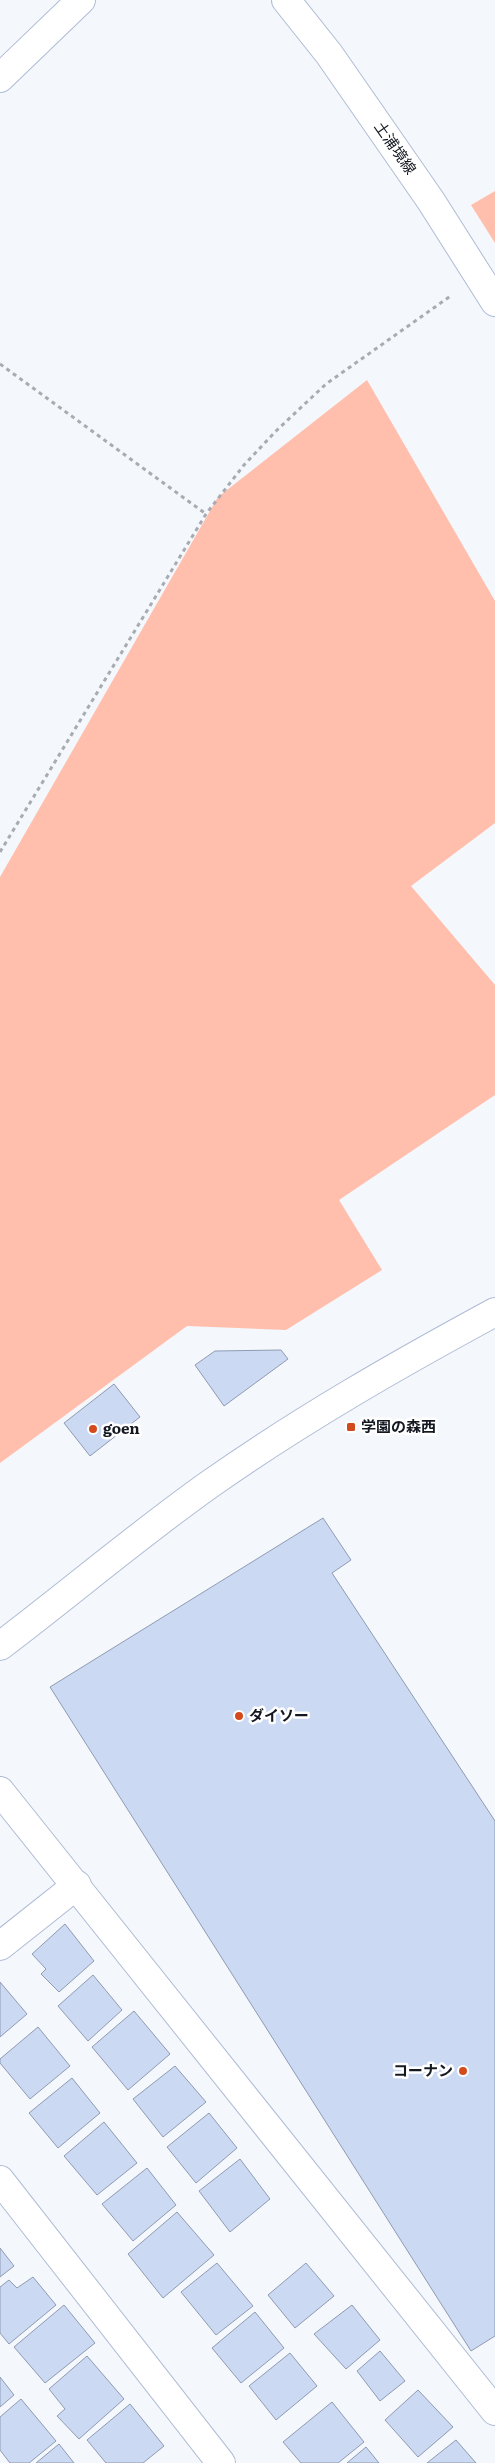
<svg xmlns="http://www.w3.org/2000/svg" width="495" height="2463" viewBox="0 0 495 2463" font-family="Literata,'Noto Sans JP',serif">
	<rect width="100%" height="100%" fill="#f4f7fc"/>
	<!-- green -->
	<g fill="#ffbfac">
		<polygon points="495,191 495,243 471,205"/>
		<polygon points="367,380 495,601 495,823 411,886 495,985 495,1095 339,1200 382,1270 286,1330 187,1326 0,1463 0,877 218,497"/>
	</g>
	<!-- building -->
	<g fill="#cbd9f2" stroke="#8e9bb3">
		<polygon points="281,1350 288,1359 224,1406 195,1365 215,1351"/>
		<polygon points="114,1384 140,1417 90,1456 64,1423"/>
		<polygon points="323,1518 351,1560 332,1573 495,1821 495,2336 471,2351 50,1687"/>
		<polygon points="65,1924 94,1961 59,1992 41,1974 46,1969 32,1954"/>
		<polygon points="93,1975 122,2010 88,2041 58,2006"/>
		<polygon points="0,1982 27,2014 0,2037"/>
		<polygon points="134,2011 170,2054 128,2090 92,2047"/>
		<polygon points="38,2027 70,2066 30,2099 0,2063 0,2059"/>
		<polygon points="175,2066 206,2102 163,2137 133,2099"/>
		<polygon points="72,2078 100,2113 58,2148 29,2113"/>
		<polygon points="209,2113 237,2148 196,2183 167,2147"/>
		<polygon points="104,2122 137,2163 97,2195 64,2156"/>
		<polygon points="240,2159 270,2199 230,2232 199,2191"/>
		<polygon points="147,2168 176,2205 133,2241 102,2204"/>
		<polygon points="177,2212 214,2255 163,2298 128,2254"/>
		<polygon points="0,2248 14,2266 0,2277"/>
		<polygon points="217,2263 253,2306 216,2335 181,2292"/>
		<polygon points="306,2263 334,2296 295,2328 268,2295"/>
		<polygon points="33,2277 56,2305 9,2344 0,2333 0,2287 9,2280 17,2288"/>
		<polygon points="64,2305 95,2343 45,2383 14,2347"/>
		<polygon points="352,2305 380,2340 346,2369 314,2334"/>
		<polygon points="255,2312 284,2348 241,2383 212,2348"/>
		<polygon points="380,2351 405,2381 380,2401 357,2371"/>
		<polygon points="290,2353 317,2386 276,2420 249,2386"/>
		<polygon points="87,2356 124,2399 79,2439 57,2416 65,2409 49,2389"/>
		<polygon points="0,2377 14,2395 0,2407"/>
		<polygon points="418,2390 453,2427 418,2457 385,2420"/>
		<polygon points="21,2399 56,2441 29,2463 10,2463 0,2450 0,2417"/>
		<polygon points="332,2402 364,2442 338,2463 301,2463 283,2442"/>
		<polygon points="130,2404 164,2446 143,2463 106,2463 87,2440"/>
		<polygon points="456,2440 476,2463 427,2463"/>
		<polygon points="59,2444 74,2463 36,2463"/>
		<polygon points="366,2447 379,2463 347,2463"/>
	</g>
	<g fill="none" stroke-linecap="round" stroke-linejoin="round">
		<!-- minor casing -->
		<g stroke="#afbcd5" stroke-width="30">
			<g id="minor">
				<polyline points="0,78 81,0"/>
				<polyline points="0,1791 495,2411"/>
				<polyline points="0,1946 77,1885"/>
				<polyline points="0,2180 221,2463"/>
			</g>
		</g>
		<!-- tertiary casing -->
		<g stroke="#afbcd5" stroke-width="30">
			<path id="tertiary" d="M 0,1646 C 70,1593 138,1535 210,1484 C 301,1420 397,1365 495,1312"/>
		</g>
		<!-- primary casing -->
		<g stroke="#afbcd5" stroke-width="30">
			<polyline id="primary" points="286,0 329,54 431,201 495,302"/>
		</g>
		<!-- path -->
		<g stroke="#a8abb2" stroke-width="3" stroke-dasharray="4 4" stroke-linecap="butt">
			<polyline points="0,364 206,514"/>
			<polyline points="0,852 206,514 244,465 276,431 326,384 452,295"/>
		</g>
		<!-- minor -->
		<use href="#minor" stroke="#fff" stroke-width="28"/>
		<!-- tertiary -->
		<use href="#tertiary" stroke="#fff" stroke-width="28"/>
		<!-- primary -->
		<use href="#primary" stroke="#fff" stroke-width="28"/>
	</g>
	<!-- markers -->
	<g fill="#d34b1d" stroke="#fff" stroke-width="2">
		<rect x="346" y="1422" width="10" height="10" rx="2.5"/>
		<circle cx="93" cy="1429" r="5"/>
		<circle cx="239" cy="1716" r="5"/>
		<circle cx="463" cy="2071" r="5"/>
	</g>
	<g text-anchor="middle" stroke-width="5" stroke-linejoin="round" paint-order="stroke">
		<!-- street labels -->
		<g font-size="15" fill="#141821" stroke="#fff">
			<text transform="translate(395 148) rotate(55)" y="5">土浦境線</text>
		</g>
		<!-- poi labels -->
		<g font-size="15" font-weight="bold" fill="#141821" stroke="#fff" text-anchor="start">
			<text x="361" y="1432">学園の森西</text>
			<text x="103" y="1434">goen</text>
			<text x="249" y="1721">ダイソー</text>
			<text x="453" y="2076" text-anchor="end">コーナン</text>
		</g>
	</g>
</svg>
